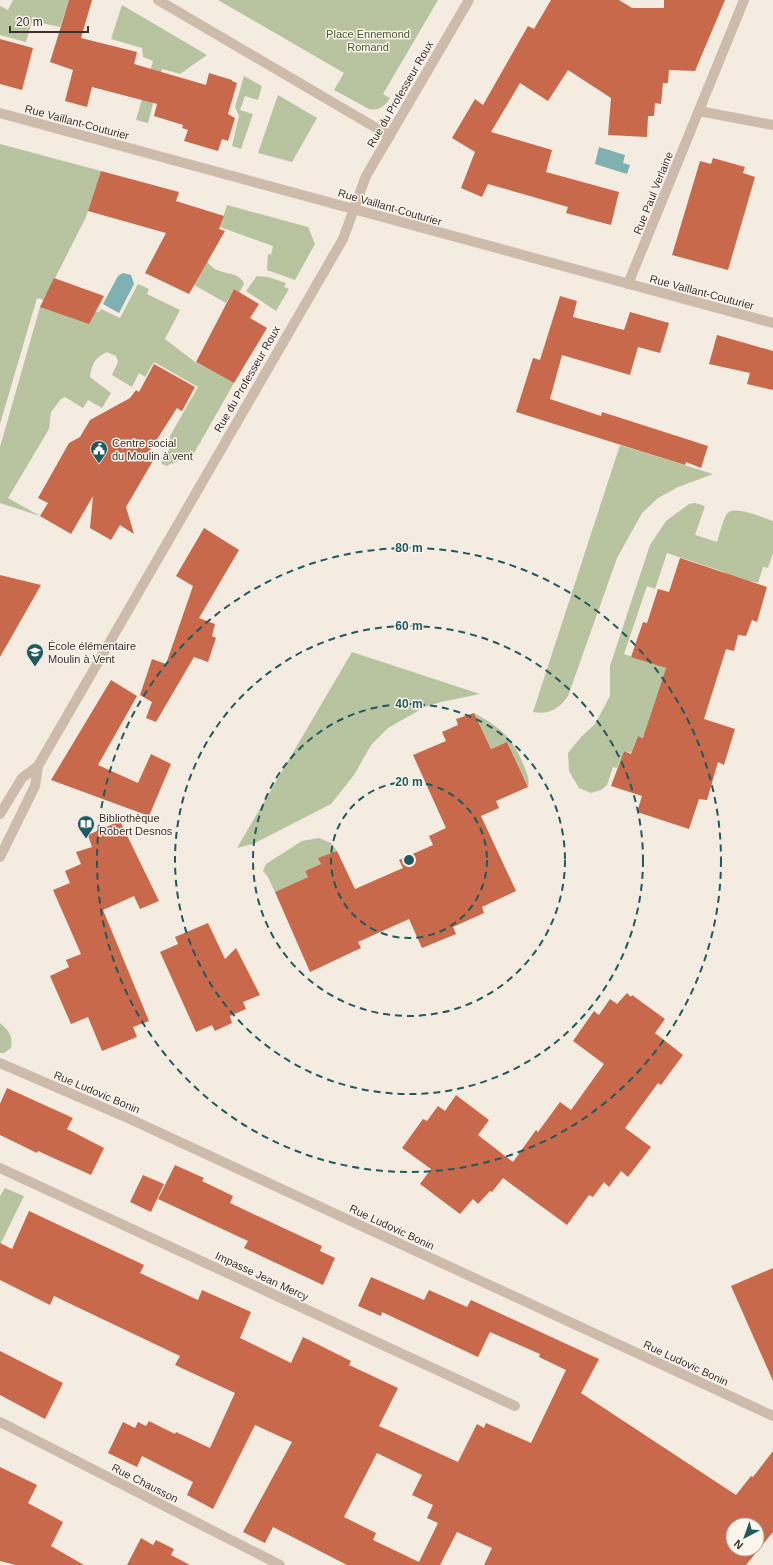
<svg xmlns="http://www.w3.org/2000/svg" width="773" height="1565" viewBox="0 0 773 1565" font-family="Arial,sans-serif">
	<rect width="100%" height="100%" fill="#f4ebe1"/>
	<!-- green -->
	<g fill="#b8c4a0">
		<polygon points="13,0 69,0 60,27 32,21 26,42 0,35 0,6 8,10"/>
		<path d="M 218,0 L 438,0 L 383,94 L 390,98 C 384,107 379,111 369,109 L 334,90 L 344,73 Z"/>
		<polygon points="122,5 207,55 180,74 162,69 148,123 136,120 153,61 143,57 142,48 111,39"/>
		<polygon points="244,76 262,86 258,100 245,96 240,110 253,114 241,149 232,146 239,116 235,107"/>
		<polygon points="278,95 317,118 292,162 258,153"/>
		<polygon points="0,144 101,171 86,217 44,300 37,298 0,424"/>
		<polygon points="227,205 308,227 315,244 295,280 267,270 268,254 271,255 273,246 220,227"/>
		<path d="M 207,262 C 210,264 213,269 217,270 C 227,275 238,272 244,283 L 240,292 L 234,289 L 226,303 L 194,285 Z"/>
		<polygon points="257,276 268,277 286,283 284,287 289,289 276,311 246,291"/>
		<path d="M 138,284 L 149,289 L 147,294 L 180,310 L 165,339 L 195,362 L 234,383 L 193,455 L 166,466 L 161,463 L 169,450 L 170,436 L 198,387 L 154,362 L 145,377 L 139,373 L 132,387 L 112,375 L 118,362 L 116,356 L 107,352 C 95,358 92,363 90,377 L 111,393 L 102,408 L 88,400 L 83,408 L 65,397 L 61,399 L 51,412 L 49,429 L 8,498 L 40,516 L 0,503 L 0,447 L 40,307 L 99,312 L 101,309 L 120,318 Z"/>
		<path d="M 620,445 L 713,474 L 678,487 L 658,498 L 642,513 L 617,558 L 568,696 C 559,709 549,715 533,712 Z"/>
		<path d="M 695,503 L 705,506 L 695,535 L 717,542 C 720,533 722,523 726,515 C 732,503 763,518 773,521 L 773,553 L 768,568 L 763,567 L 758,583 L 751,581 L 745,597 L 721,583 L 724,572 L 667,553 L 655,589 L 647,586 L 624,654 L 666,668 L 649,720 L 649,739 L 638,736 L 631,753 L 624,751 L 617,768 L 613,767 L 607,785 L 601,790 L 591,793 L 579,788 L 569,771 L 568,753 L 581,737 L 595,724 L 610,696 L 610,666 L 650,545 L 666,521 L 689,504 Z"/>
		<polygon points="352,652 480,694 441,702 425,707 388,728 371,745 354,775 331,804 253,844 237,848"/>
		<path d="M 474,713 C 500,727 513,738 524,766 C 527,774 530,779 528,787 L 507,742 L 491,749 Z"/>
		<polygon points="319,838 331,843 337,851 319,858 321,864 305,871 308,877 275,892 268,877 263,871 266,864 302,841"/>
		<path d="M 0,1023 C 9,1031 13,1035 11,1048 L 4,1053 L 0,1053 Z"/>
		<polygon points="5,1188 24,1196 0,1245 0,1196"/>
	</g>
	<!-- water -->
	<g fill="#7fb0b2">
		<polygon points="599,147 625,155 623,163 630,165 627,174 595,164"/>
		<polygon points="123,273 131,275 134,284 119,313 103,304 118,276"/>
	</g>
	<!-- building -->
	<g fill="#c8694b" fill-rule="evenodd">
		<polygon points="69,0 92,0 81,38 137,52 134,64 206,85 209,73 232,80 232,81 237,83 228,114 235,118 228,141 222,139 218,151 184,141 188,130 182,128 183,125 154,116 157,104 92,87 87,107 65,101 73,70 50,62"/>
		<polygon points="551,0 619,0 632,8 664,8 664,0 725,0 695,71 669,70 668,83 663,83 661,104 655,103 654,116 648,116 647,137 608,135 611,98 568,70 548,101 520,83 491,132 552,150 546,172 619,192 611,225 566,213 568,207 488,184 482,197 461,188 475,152 452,138 475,99 483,105 528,26 534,29"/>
		<polygon points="0,39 33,48 22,90 0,84"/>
		<polygon points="713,158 745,167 743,173 755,177 728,270 672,255 700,161 711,164"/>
		<polygon points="101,171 179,192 176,201 224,216 219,229 225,231 189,294 145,273 166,233 88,211"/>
		<polygon points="54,278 104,296 89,324 40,307"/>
		<polygon points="234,289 259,304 250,318 267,328 234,383 196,362"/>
		<polygon points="560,296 577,301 573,317 624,330 630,312 669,323 660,353 638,347 630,375 562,355 550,399 601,416 602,412 708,446 701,468 686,462 685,465 516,412 533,358 540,360"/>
		<polygon points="717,335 773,351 773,390 747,384 750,373 709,364"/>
		<polygon points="154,364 195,387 182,411 177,408 147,455 154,459 126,507 134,534 120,525 111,540 90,528 93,496 71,534 40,516 48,503 38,498 69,443 80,437 90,420 130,398 136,390 139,392"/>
		<polygon points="204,528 239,550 199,618 215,624 212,636 216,638 208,662 194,657 156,722 146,718 152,702 140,695 152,659 166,664 193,586 176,576"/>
		<polygon points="680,558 767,587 757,622 752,620 746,636 738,635 734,651 726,649 704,719 735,729 724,765 718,762 707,800 699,799 689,829 637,812 642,796 611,786 624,751 631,754 638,736 643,738 666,668 631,657 643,622 647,623 658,589 669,592"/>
		<polygon points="0,575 41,585 0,657"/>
		<polygon points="111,680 137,696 98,765 138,783 151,754 171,764 149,816 51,780"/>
		<polygon points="474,713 491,749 507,742 528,787 496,801 499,808 481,816 516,891 482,907 484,913 453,927 456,934 422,948 409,919 358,942 361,948 310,972 275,892 308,877 305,871 321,864 318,858 337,851 355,889 403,868 399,860 433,845 429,836 446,828 413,755 446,741 442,732 458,725 456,719"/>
		<polygon points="120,821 159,901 140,909 134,896 103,910 149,1021 133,1027 137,1037 102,1051 88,1017 71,1024 50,976 69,967 66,960 81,954 53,890 70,883 65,871 81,864 76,852 92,847 88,835"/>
		<polygon points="208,923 225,959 236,948 260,995 243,1002 246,1009 230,1016 232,1023 215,1031 212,1025 196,1032 160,952 178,944 175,937"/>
		<polygon points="627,993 631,997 632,995 665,1019 655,1033 683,1055 661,1085 658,1083 625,1128 651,1147 628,1177 621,1171 609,1187 604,1182 593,1197 589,1195 567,1225 503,1178 492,1192 490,1191 478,1204 473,1199 460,1214 420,1184 431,1169 402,1148 423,1119 427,1121 438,1106 445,1111 456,1095 489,1120 478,1135 513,1162 536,1130 538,1132 560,1102 571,1110 604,1064 573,1041 594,1011 599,1015 610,999 617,1004"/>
		<polygon points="7,1088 73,1118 67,1129 104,1148 91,1175 38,1151 37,1153 0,1135 0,1104"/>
		<polygon points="175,1165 204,1178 202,1181 233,1196 230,1203 322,1246 320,1251 335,1258 323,1285 244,1248 248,1241 158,1199"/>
		<polygon points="143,1175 164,1184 151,1212 130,1202"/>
		<path d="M 29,1211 L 144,1265 L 140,1273 L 198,1300 L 202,1290 L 251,1312 L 240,1338 L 291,1363 L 303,1337 L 351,1361 L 349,1365 L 398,1388 L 379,1426 L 458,1462 L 477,1424 L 484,1428 L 486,1423 L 531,1443 L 566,1370 L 539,1357 L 540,1354 L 490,1332 L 478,1357 L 382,1312 L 381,1316 L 358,1306 L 371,1277 L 424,1300 L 429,1290 L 467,1307 L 471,1300 L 599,1359 L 581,1393 L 736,1495 L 751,1476 L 753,1477 L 773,1451 L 773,1532 L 746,1565 L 484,1565 L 492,1548 L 457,1532 L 440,1565 L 347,1565 L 273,1527 L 265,1543 L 243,1532 L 292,1442 L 255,1425 L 213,1509 L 187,1495 L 193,1482 L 142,1456 L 137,1467 L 108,1453 L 123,1422 L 135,1428 L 138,1422 L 146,1426 L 149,1421 L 175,1434 L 176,1432 L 210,1448 L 235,1393 L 175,1365 L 180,1356 L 54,1296 L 50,1305 L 0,1280 L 0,1243 L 12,1249 ZM 377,1453 L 422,1475 L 412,1495 L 433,1505 L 427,1518 L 438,1523 L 419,1562 L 373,1540 L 376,1533 L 344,1517 ZM 733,1525 L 757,1525 L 757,1549 L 733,1549 Z"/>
		<polygon points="773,1268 773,1381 731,1286"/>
		<polygon points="0,1351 63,1383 45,1419 0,1395"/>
		<polygon points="0,1467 37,1485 28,1503 63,1522 51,1546 84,1565 16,1565 0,1561"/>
		<polygon points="141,1538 153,1545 156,1540 174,1549 171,1555 190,1565 127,1565"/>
	</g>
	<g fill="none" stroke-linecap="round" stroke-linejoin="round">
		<!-- minor -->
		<g stroke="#cdbbac" stroke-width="10">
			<polyline points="158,0 390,136"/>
			<polyline points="699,111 773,125"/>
			<polyline points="0,113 773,323"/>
			<polyline points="628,284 744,0"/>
			<polyline points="0,814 22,778 38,766"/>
			<polyline points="0,857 35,786 38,766 343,239 366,176 469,0"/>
			<polyline points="0,1063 130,1119 773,1416"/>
			<polyline points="0,1168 515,1406"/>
			<polyline points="0,1422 280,1565"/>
		</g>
	</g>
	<!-- distance rings -->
	<g fill="none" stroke="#1f5a5e" stroke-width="2" stroke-dasharray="7 5">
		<circle cx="409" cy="860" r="78"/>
		<circle cx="409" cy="860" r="156"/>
		<circle cx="409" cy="860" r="234"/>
		<circle cx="409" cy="860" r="312"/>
	</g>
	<!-- icons -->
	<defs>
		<g id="civic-pin" transform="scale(0.9)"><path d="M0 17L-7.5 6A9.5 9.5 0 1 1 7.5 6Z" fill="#1f5a5e" stroke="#fbf5ee"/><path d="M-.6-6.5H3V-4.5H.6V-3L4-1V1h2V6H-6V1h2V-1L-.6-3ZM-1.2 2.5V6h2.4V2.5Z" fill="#fff"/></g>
		<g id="school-pin" transform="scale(0.9)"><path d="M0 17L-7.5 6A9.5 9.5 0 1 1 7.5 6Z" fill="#1f5a5e" stroke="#fbf5ee"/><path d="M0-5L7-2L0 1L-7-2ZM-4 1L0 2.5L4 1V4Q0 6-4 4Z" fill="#fff"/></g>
		<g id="library-pin" transform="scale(0.9)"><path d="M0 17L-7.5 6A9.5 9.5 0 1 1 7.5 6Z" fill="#1f5a5e" stroke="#fbf5ee"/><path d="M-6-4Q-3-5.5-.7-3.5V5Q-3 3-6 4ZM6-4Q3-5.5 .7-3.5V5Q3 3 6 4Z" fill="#fff"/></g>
	</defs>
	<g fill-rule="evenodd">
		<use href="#civic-pin" x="99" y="449"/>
		<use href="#school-pin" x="35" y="652"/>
		<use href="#library-pin" x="86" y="824"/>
	</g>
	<g text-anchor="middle" stroke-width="3" stroke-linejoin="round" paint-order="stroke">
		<!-- park labels -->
		<g font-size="11" fill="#4a5a2e" stroke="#fbf5ee">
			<text x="368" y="38">Place Ennemond<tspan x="368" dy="13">Romand</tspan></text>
		</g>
		<!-- street labels -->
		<g font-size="11" fill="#3b302b" stroke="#fbf5ee">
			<text transform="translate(400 94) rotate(-60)" y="4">Rue du Professeur Roux</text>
			<text transform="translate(77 122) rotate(15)" y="4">Rue Vaillant-Couturier</text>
			<text transform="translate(653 193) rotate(-68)" y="4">Rue Paul Verlaine</text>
			<text transform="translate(390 207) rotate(16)" y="4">Rue Vaillant-Couturier</text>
			<text transform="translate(702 292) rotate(15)" y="4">Rue Vaillant-Couturier</text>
			<text transform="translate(247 379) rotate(-60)" y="4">Rue du Professeur Roux</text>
			<text transform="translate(97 1092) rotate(23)" y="4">Rue Ludovic Bonin</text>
			<text transform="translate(392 1227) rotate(25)" y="4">Rue Ludovic Bonin</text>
			<text transform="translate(262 1276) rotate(25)" y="4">Impasse Jean Mercy</text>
			<text transform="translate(686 1363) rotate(25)" y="4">Rue Ludovic Bonin</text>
			<text transform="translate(145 1483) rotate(27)" y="4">Rue Chausson</text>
		</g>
		<!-- poi labels -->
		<g font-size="11" fill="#3b302b" stroke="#fbf5ee" text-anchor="start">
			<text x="112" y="447">Centre social<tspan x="112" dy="13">du Moulin à vent</tspan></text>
			<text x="48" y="650">École élémentaire<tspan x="48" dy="13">Moulin à Vent</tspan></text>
			<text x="99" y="822">Bibliothèque<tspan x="99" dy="13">Robert Desnos</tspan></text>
		</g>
	</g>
	<circle cx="409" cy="860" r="6" fill="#1f5a5e" stroke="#fbf5ee" stroke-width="2"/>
	<g font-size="12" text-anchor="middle" font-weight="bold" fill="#1f5a5e" stroke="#fbf5ee" stroke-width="3" stroke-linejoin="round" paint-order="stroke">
		<text x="409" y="552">80 m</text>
		<text x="409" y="630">60 m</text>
		<text x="409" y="708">40 m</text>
		<text x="409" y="786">20 m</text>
	</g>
	<!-- north arrow -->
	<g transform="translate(745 1537) rotate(221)"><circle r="19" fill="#fbf5ee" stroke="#aea6a0"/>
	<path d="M0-3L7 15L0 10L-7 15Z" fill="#1f5a5e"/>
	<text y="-6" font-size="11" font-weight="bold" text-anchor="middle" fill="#3b302b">N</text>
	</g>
	<!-- scale -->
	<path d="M10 26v6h78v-6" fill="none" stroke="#3b302b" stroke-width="2"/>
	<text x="16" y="26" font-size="12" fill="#3b302b" stroke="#fbf5ee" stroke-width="3" paint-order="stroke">20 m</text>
</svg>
